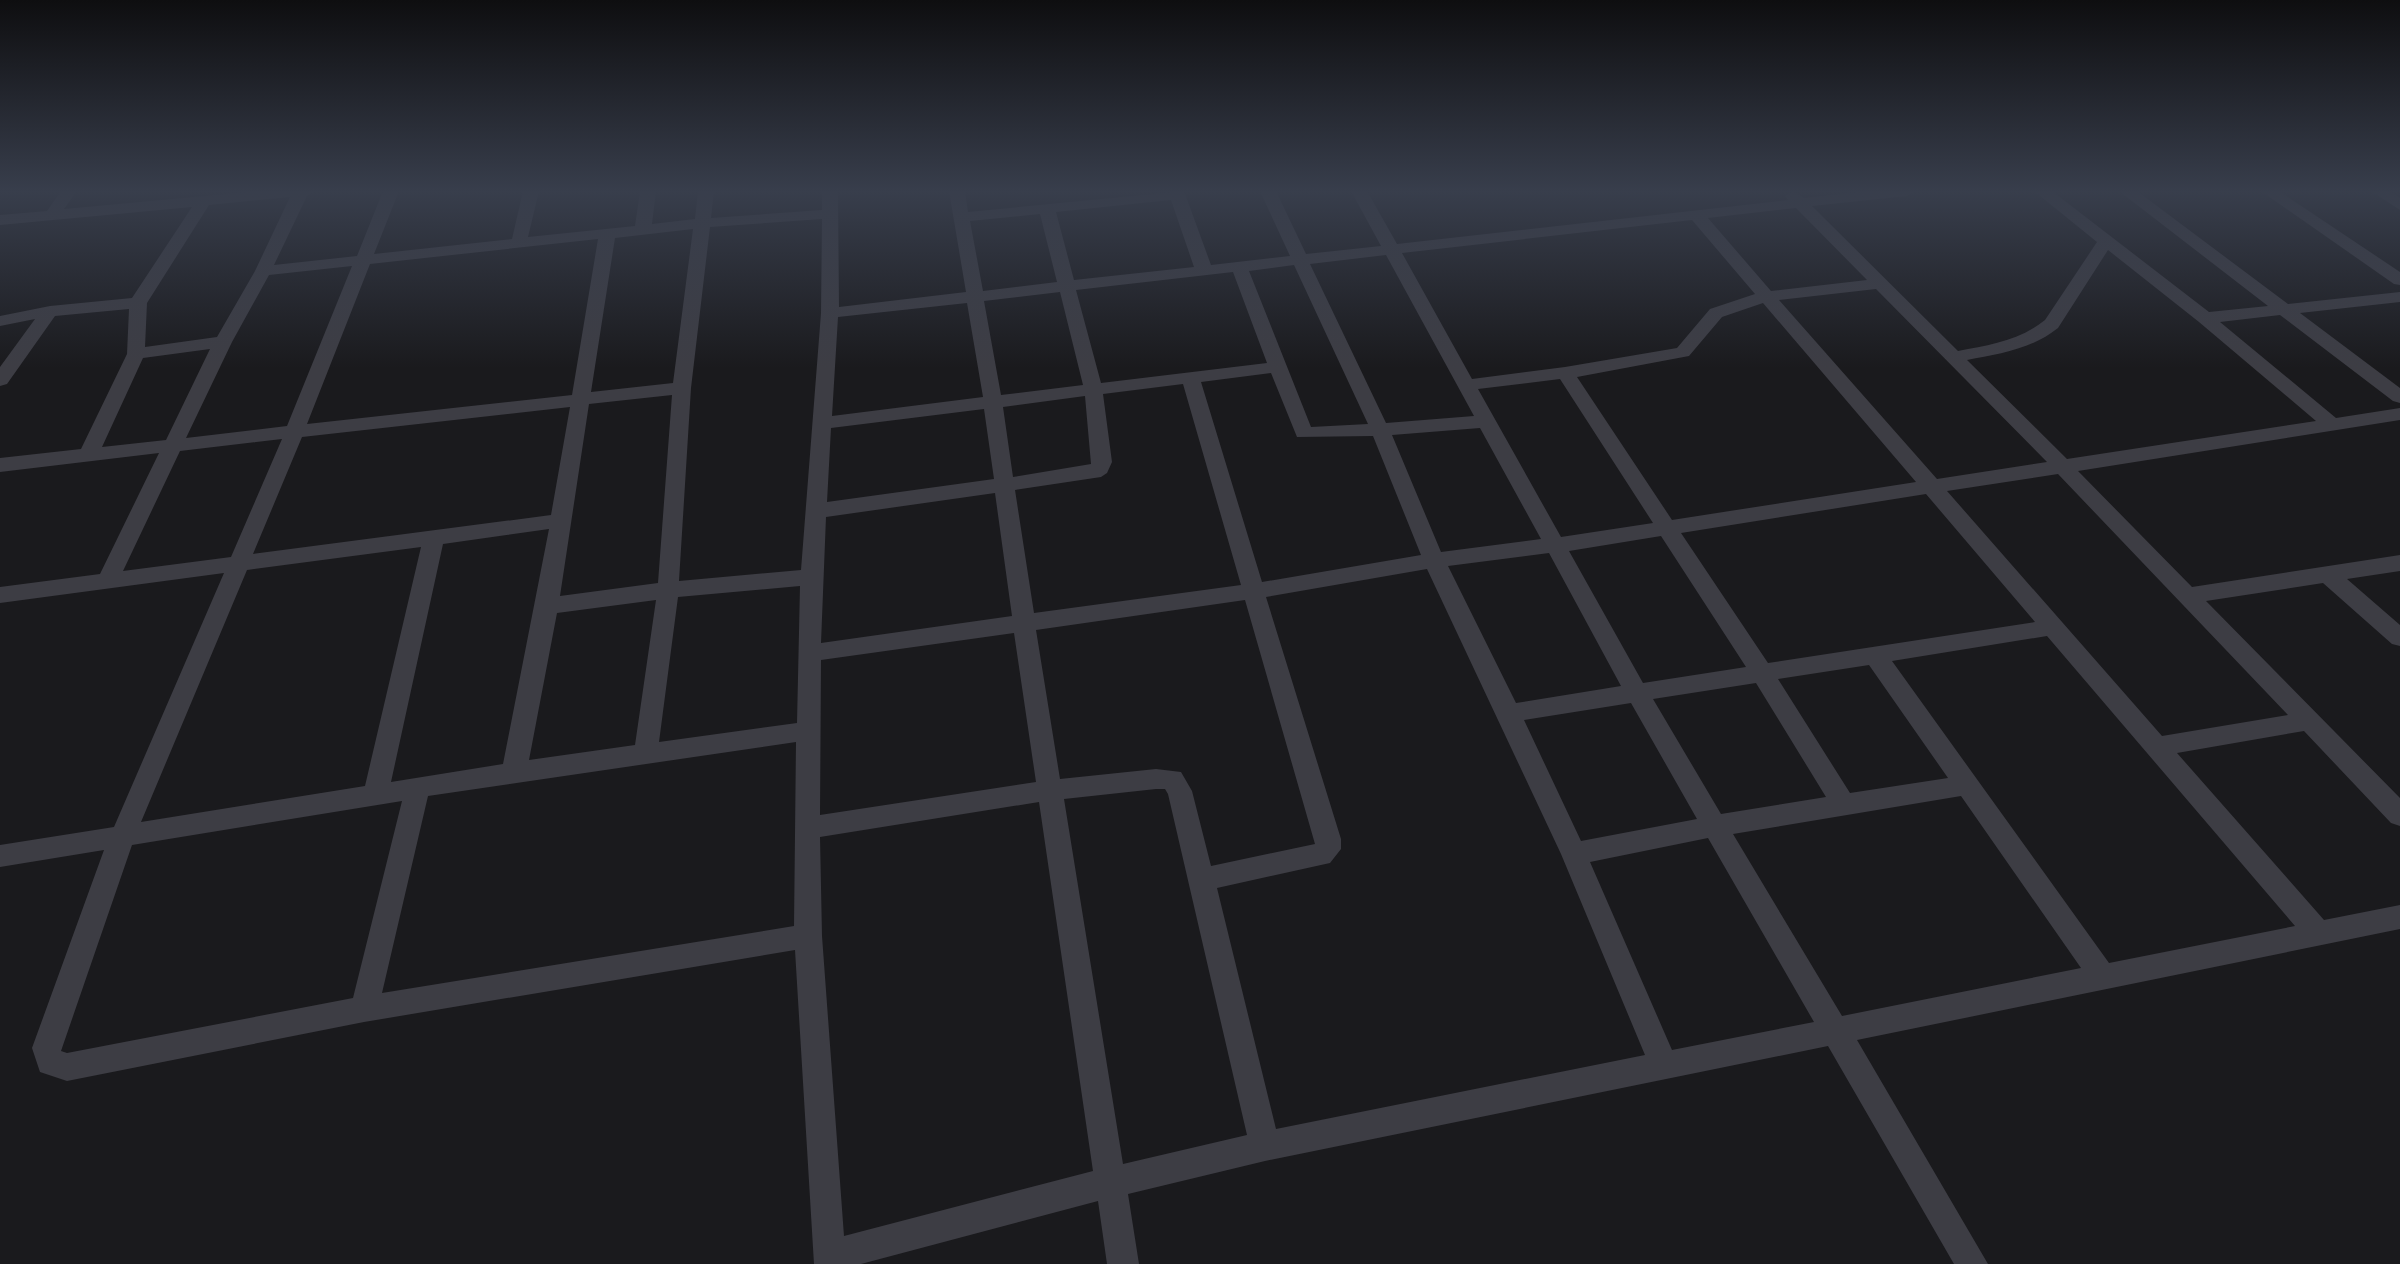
<svg xmlns="http://www.w3.org/2000/svg" width="2400" height="1264" viewBox="0 0 2400 1264" font-family="'Space Grotesk',sans-serif">
	<rect width="100%" height="100%" fill="#1a1a1d"/>
	<g fill="none" stroke-linecap="round" stroke-linejoin="round">
		<!-- street -->
		<g fill="#3d3d44" fill-rule="evenodd">
			<path d="M 61,191 L 77,191 L 64,209 L 259,191 L 315,191 L 307,196 L 274,265 L 357,256 L 383,191 L 399,191 L 374,254 L 512,239 L 523,191 L 539,191 L 528,237 L 635,226 L 640,191 L 656,191 L 652,224 L 695,219 L 698,191 L 714,191 L 711,218 L 822,210 L 822,191 L 838,191 L 839,307 L 966,292 L 949,191 L 965,191 L 968,212 L 1184,191 L 1211,265 L 1290,256 L 1260,191 L 1276,191 L 1306,254 L 1381,246 L 1351,191 L 1367,191 L 1397,244 L 1788,200 L 1785,196 L 1793,191 L 1804,198 L 1867,191 L 1915,191 L 1907,196 L 1812,206 L 1958,351 C 1989,345 2019,341 2045,320 L 2097,242 L 2034,191 L 2052,191 L 2209,312 L 2268,306 L 2119,191 L 2137,191 L 2288,304 L 2400,292 L 2400,302 L 2300,313 L 2400,388 L 2400,403 L 2393,401 L 2280,315 L 2220,322 L 2336,418 L 2400,408 L 2400,420 L 2078,471 L 2192,587 L 2400,555 L 2400,571 L 2347,579 L 2400,625 L 2400,646 L 2392,644 L 2323,583 L 2206,601 L 2400,798 L 2400,826 L 2391,823 L 2304,731 L 2177,753 L 2324,920 L 2400,905 L 2400,929 L 1857,1040 L 1988,1264 L 1954,1264 L 1828,1046 L 1265,1161 L 1128,1194 L 1139,1264 L 1107,1264 L 1098,1201 L 861,1264 L 814,1264 L 795,950 L 364,1022 L 67,1081 L 40,1072 L 32,1048 L 104,850 L 0,867 L 0,845 L 114,827 L 224,573 L 0,603 L 0,587 L 100,574 L 159,453 L 0,472 L 0,458 L 81,449 L 127,354 L 129,309 L 55,316 L 7,384 L 0,386 L 0,367 L 35,319 L 0,326 L 0,316 L 50,306 L 132,298 L 192,207 L 0,225 L 0,215 L 47,211 ZM 290,197 L 255,271 L 217,337 L 145,347 L 147,303 L 209,205 ZM 1171,200 L 1194,267 L 1074,280 L 1056,212 ZM 1796,208 L 1867,280 L 1771,291 L 1708,218 ZM 1040,214 L 1057,282 L 983,291 L 970,221 ZM 822,219 L 821,313 L 801,570 L 679,581 L 691,388 L 710,227 ZM 1692,220 L 1755,294 L 1710,309 L 1677,348 L 1565,367 L 1472,379 L 1402,253 ZM 693,229 L 673,383 L 591,392 L 615,238 ZM 598,239 L 572,395 L 307,424 L 370,264 ZM 2108,250 L 2199,322 L 2316,421 L 2067,459 L 1967,360 C 1999,354 2032,349 2058,328 ZM 1386,255 L 1474,416 L 1386,423 L 1310,264 ZM 1294,265 L 1368,424 L 1311,427 L 1249,271 ZM 352,266 L 287,426 L 186,438 L 232,342 L 269,275 ZM 1233,272 L 1267,363 L 1101,383 L 1076,290 ZM 1876,289 L 2047,462 L 1937,479 L 1779,300 ZM 1060,292 L 1083,385 L 1001,395 L 984,301 ZM 967,303 L 983,397 L 832,416 L 838,317 ZM 1763,303 L 1916,482 L 1672,520 L 1577,377 L 1689,356 L 1722,317 ZM 210,349 L 166,440 L 102,447 L 143,358 ZM 1271,373 L 1297,437 L 1373,436 L 1421,555 L 1262,582 L 1201,382 ZM 1560,379 L 1653,523 L 1561,537 L 1478,389 ZM 1183,384 L 1241,585 L 1034,613 L 1015,490 L 1101,477 L 1107,473 L 1112,462 L 1103,394 ZM 672,395 L 658,583 L 560,596 L 589,404 ZM 1085,396 L 1091,464 L 1013,477 L 1003,407 ZM 570,407 L 551,515 L 253,554 L 302,437 ZM 984,409 L 994,479 L 827,502 L 831,428 ZM 1480,428 L 1541,539 L 1441,552 L 1392,435 ZM 282,439 L 231,557 L 123,571 L 180,451 ZM 2058,474 L 2288,715 L 2162,736 L 1947,491 ZM 995,493 L 1012,616 L 821,643 L 826,517 ZM 1926,494 L 2035,622 L 1768,663 L 1681,533 ZM 549,529 L 503,764 L 391,782 L 443,544 ZM 1661,536 L 1746,667 L 1643,683 L 1569,551 ZM 421,547 L 365,786 L 141,822 L 247,570 ZM 1549,553 L 1621,686 L 1516,703 L 1448,566 ZM 1427,569 L 1561,854 L 1645,1055 L 1276,1129 L 1217,888 L 1330,863 L 1341,849 L 1341,839 L 1266,597 ZM 800,586 L 797,723 L 659,742 L 678,597 ZM 656,600 L 635,745 L 529,760 L 557,613 ZM 1245,600 L 1315,844 L 1211,866 L 1192,791 L 1181,772 L 1156,769 L 1060,779 L 1036,630 ZM 1014,633 L 1036,782 L 820,815 L 821,660 ZM 2047,636 L 2295,926 L 2109,963 L 1892,661 ZM 1869,665 L 1948,778 L 1850,793 L 1778,679 ZM 1756,683 L 1826,797 L 1721,814 L 1653,699 ZM 1631,703 L 1697,819 L 1581,841 L 1524,720 ZM 796,742 L 794,926 L 382,993 L 428,796 ZM 1156,789 L 1165,789 L 1168,794 L 1247,1135 L 1123,1164 L 1064,799 ZM 1961,796 L 2081,968 L 1842,1016 L 1733,834 ZM 402,801 L 353,998 L 67,1053 L 61,1051 L 132,845 ZM 1039,802 L 1093,1171 L 844,1236 L 822,936 L 820,837 ZM 1708,838 L 1814,1022 L 1672,1050 L 1590,862 Z"/>
			<polygon points="2261,191 2279,191 2400,272 2400,285 2394,284"/>
			<polygon points="2371,191 2389,191 2400,198 2400,210"/>
		</g>
	</g>
	<!-- sky -->
	<linearGradient id="sky" x2="0" y2="1"><stop stop-color="#0e0e10"/><stop offset="0.52" stop-color="#383e4c"/><stop offset="1" stop-color="#383e4c" stop-opacity="0"/></linearGradient>
	<rect width="2400" height="368" fill="url(#sky)"/>
</svg>
